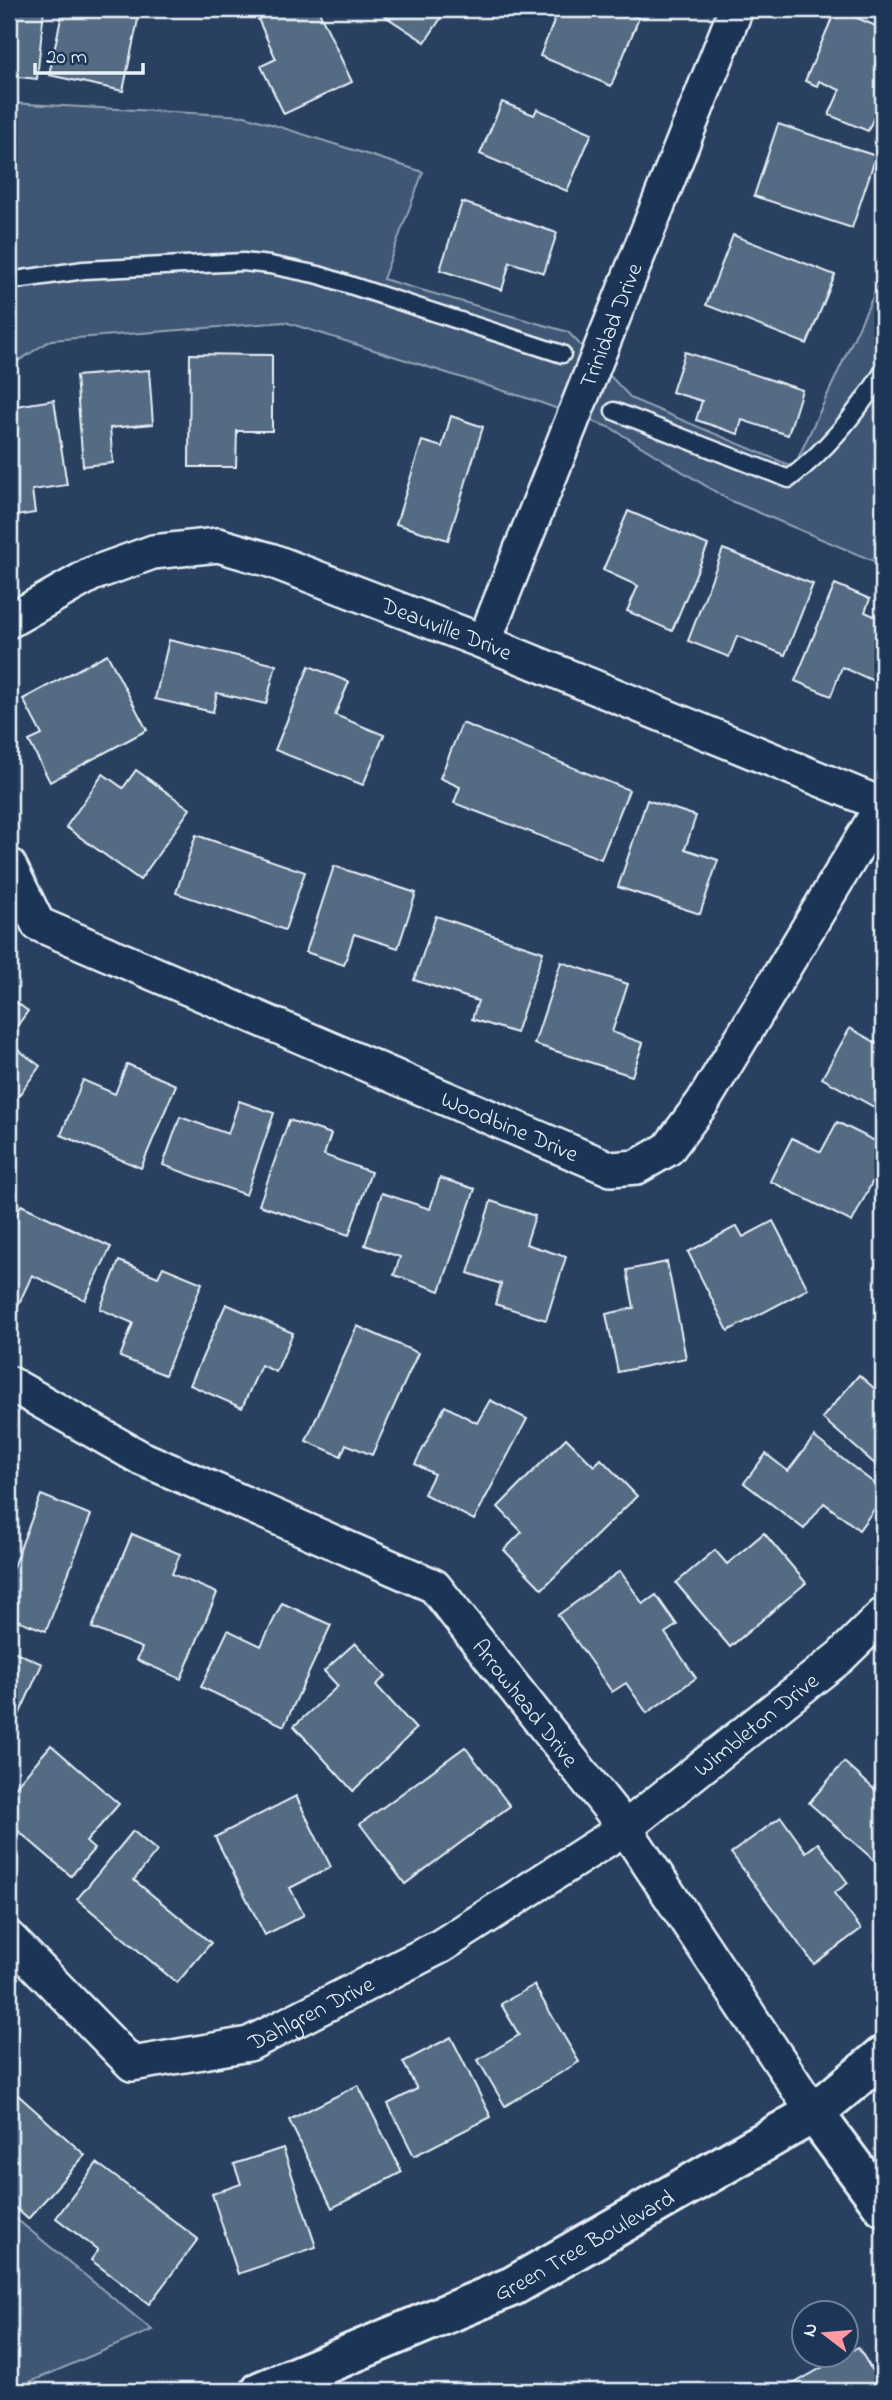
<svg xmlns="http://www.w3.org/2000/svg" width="892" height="2400" viewBox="0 0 892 2400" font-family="'Indie Flower',sans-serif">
	<rect width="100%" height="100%" fill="#294061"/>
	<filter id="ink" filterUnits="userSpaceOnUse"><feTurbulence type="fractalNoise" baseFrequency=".0143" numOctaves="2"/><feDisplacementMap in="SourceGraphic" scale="14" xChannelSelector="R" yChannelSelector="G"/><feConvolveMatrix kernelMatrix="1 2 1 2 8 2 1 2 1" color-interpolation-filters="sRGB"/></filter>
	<g filter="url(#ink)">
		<!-- green -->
		<g fill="#415774" stroke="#94a4b6" stroke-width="2">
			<polygon points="9,103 245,116 423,172 383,279 568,332 632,399 794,467 883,275 883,565 729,500 611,428 536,401 285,322 51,340 9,367"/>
			<polygon points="9,2213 152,2330 9,2391"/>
		</g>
		<!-- building -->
		<g fill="#556a83" stroke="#e8f1f8" stroke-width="2">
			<polygon points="9,9 44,9 37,79 9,76"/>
			<polygon points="63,9 140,10 123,91 49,75"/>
			<polygon points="280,9 318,9 352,82 284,114 261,66 276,59 258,19"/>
			<polygon points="374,9 447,9 425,42"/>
			<polygon points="559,9 615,9 639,18 611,86 540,56"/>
			<polygon points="836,9 883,29 883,96 868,131 829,115 840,90 819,81 817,86 805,81"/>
			<polygon points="502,102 534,115 537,109 592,133 567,191 480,154"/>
			<polygon points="778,124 876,156 852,228 754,196"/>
			<polygon points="462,202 557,233 544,273 510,262 502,290 440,270"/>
			<polygon points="733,235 835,275 807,344 706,305"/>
			<polygon points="685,352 802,390 788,435 742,420 738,434 696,420 702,401 672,392"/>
			<polygon points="190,354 272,355 272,431 237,431 236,467 189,467"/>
			<polygon points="149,370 153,424 110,428 113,463 83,466 76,376"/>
			<polygon points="54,400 67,485 32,490 35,513 9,517 9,407"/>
			<polygon points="451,416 483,427 448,540 396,524 422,441 442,447"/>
			<polygon points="628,511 708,545 672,631 627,611 638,586 603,570"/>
			<polygon points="723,549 813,584 785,655 737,636 729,657 688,641"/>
			<polygon points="835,584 870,599 865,612 883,620 883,685 842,667 831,696 795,681"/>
			<polygon points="169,640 276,665 266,704 217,693 213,712 155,699"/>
			<polygon points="107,654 147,730 50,782 29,741 42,735 23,699"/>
			<polygon points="309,666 349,682 335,715 384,735 363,785 275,750"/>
			<polygon points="462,723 629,790 601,859 454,803 460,787 440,778"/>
			<polygon points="136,770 190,809 140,880 66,827 103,774 123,788"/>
			<polygon points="647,800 696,816 685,849 718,860 700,914 618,887"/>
			<polygon points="196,835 305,872 285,930 176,893"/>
			<polygon points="334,866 416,893 398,948 354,934 344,965 306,952"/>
			<polygon points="436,916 543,952 516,1033 472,1019 478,1001 414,980"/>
			<polygon points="561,962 628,984 612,1032 643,1043 632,1076 534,1044"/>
			<polygon points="9,997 28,1011 9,1037"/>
			<polygon points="850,1028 878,1044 883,1035 883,1112 822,1078"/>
			<polygon points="9,1043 40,1066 9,1109"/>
			<polygon points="127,1064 176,1085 141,1168 61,1135 83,1080 115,1094"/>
			<polygon points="239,1101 274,1113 246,1195 163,1165 180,1117 228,1134"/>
			<polygon points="289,1120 331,1134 324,1155 371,1172 349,1235 259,1205"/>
			<polygon points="837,1122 883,1145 883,1161 852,1222 770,1181 792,1138 821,1152"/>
			<polygon points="440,1178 475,1189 440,1291 394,1275 400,1257 365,1245 382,1193 430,1209"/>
			<polygon points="491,1201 535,1216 526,1244 566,1257 546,1320 495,1304 501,1284 468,1273"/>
			<polygon points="21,1205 111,1247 85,1300 32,1275 17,1308 9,1304 9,1230"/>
			<polygon points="773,1221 808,1289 728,1331 688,1252 737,1226 743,1237"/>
			<polygon points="119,1261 158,1277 163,1267 202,1283 165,1375 120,1357 133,1323 100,1309"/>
			<polygon points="667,1262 686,1358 618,1372 606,1314 634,1308 627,1270"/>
			<polygon points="226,1304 293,1333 276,1372 261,1365 242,1408 190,1385"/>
			<polygon points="357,1326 418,1353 372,1455 346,1444 341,1456 306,1441"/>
			<polygon points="859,1375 883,1396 883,1471 822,1418"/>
			<polygon points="490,1400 527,1419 474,1520 424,1494 434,1474 415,1464 445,1406 477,1423"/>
			<polygon points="814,1437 883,1490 883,1497 859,1530 824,1503 804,1529 744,1483 766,1454 788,1471"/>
			<polygon points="566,1438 594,1466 601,1459 637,1496 542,1589 504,1550 522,1532 498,1507"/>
			<polygon points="41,1495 91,1515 46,1631 9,1617 9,1577"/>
			<polygon points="764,1533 806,1583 730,1647 676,1583 715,1550 727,1564"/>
			<polygon points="132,1534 180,1554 172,1574 217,1593 181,1679 137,1660 142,1648 92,1628"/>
			<polygon points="620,1571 643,1604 656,1595 677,1625 665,1633 696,1678 647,1713 626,1683 612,1692 558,1615"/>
			<polygon points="282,1603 331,1625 284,1726 201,1687 228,1630 261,1646"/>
			<polygon points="355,1643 386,1676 376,1685 416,1729 353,1791 294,1726 338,1686 324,1671"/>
			<polygon points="9,1649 42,1664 16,1722 9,1719"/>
			<polygon points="51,1745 119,1804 86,1842 94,1849 71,1876 9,1823 9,1794"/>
			<polygon points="465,1747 510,1806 405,1884 360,1824"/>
			<polygon points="844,1762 875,1790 883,1780 883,1868 809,1803"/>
			<polygon points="296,1796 331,1867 290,1888 304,1915 265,1935 215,1837"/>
			<polygon points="781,1817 806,1852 818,1843 848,1883 834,1893 861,1929 814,1964 731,1853"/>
			<polygon points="133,1831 157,1851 134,1880 211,1943 177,1983 77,1899"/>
			<polygon points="534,1985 579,2062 505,2106 478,2060 519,2035 501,2004"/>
			<polygon points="451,2037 491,2117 414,2156 388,2104 417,2089 403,2062"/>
			<polygon points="358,2085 402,2172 332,2208 289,2120"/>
			<polygon points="9,2087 85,2155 28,2219 9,2202"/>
			<polygon points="283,2148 316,2247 238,2274 212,2194 241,2184 234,2164"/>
			<polygon points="97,2163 198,2239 149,2304 91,2260 98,2250 56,2218"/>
			<polygon points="858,2347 882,2387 875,2391 781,2391"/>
		</g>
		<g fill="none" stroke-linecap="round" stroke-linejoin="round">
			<!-- service casing -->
			<g stroke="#e8f1f8" stroke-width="21">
				<g id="service">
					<polyline points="9,281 84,270 243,262 270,265 319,275 562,354"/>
					<path d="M 614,411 L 789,479 C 828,449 857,413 883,372"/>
				</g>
			</g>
			<!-- minor casing -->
			<g stroke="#e8f1f8" stroke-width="38">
				<g id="minor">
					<path id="s1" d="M 9,621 L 92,574 L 153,552 L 218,545 L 270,560 L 484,642 L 883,805"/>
					<path id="s2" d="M 484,642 L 736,9"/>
					<path id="s3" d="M 9,865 L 38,924 L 611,1169 L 637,1167 L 668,1149 L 703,1102 L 883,804"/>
					<path id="s4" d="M 9,1383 L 141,1458 L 434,1586 L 625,1828 L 814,2113"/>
					<path id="s5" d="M 9,1938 L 132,2064 L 249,2044 L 441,1946 L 625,1828 L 840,1657 L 883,1615"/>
				</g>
			</g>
			<!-- secondary casing -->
			<g stroke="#e8f1f8" stroke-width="44">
				<polyline id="secondary" points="814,2113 883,2206"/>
			</g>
			<!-- primary casing -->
			<g stroke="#e8f1f8" stroke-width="44">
				<g id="primary">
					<path id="s6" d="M 261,2391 L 513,2286 L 814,2113 L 883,2056"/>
				</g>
			</g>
			<!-- service -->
			<use href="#service" stroke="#1d3557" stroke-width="16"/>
			<!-- minor -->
			<use href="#minor" stroke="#1d3557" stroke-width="33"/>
			<!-- secondary -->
			<use href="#secondary" stroke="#1d3557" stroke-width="38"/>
			<!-- primary -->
			<use href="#primary" stroke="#1d3557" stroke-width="38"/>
		</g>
	</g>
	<g text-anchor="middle" stroke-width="5" stroke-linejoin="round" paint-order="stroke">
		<!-- street labels -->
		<g font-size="23" fill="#e8f1f8" stroke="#1d3557">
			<text dy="8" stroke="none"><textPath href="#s2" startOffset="341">Trinidad Drive</textPath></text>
			<text dy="8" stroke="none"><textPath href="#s1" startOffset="469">Deauville Drive</textPath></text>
			<text dy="8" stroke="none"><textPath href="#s3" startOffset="579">Woodbine Drive</textPath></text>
			<text dy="8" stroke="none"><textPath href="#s4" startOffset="620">Arrowhead Drive</textPath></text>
			<text dy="8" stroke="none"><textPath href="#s5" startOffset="896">Wimbleton Drive</textPath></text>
			<text dy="8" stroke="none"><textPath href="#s5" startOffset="364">Dahlgren Drive</textPath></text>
			<text dy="8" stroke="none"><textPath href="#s6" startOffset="355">Green Tree Boulevard</textPath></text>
		</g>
	</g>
	<!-- margin -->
	<rect width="892" height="2400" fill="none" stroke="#1d3557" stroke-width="35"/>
	<rect x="18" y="18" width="857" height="2365" fill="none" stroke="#e8f1f8" stroke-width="2.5" filter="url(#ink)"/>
	<!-- north arrow -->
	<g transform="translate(825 2334) rotate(286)"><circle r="33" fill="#1d3557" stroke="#6e8097" stroke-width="2"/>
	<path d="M0-5L12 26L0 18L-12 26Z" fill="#ff9aa2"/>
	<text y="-10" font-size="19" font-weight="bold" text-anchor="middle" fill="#e8f1f8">N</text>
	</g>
	<!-- scale -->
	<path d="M35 63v10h108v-10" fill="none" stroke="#e8f1f8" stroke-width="3.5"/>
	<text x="46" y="63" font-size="21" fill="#e8f1f8" stroke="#1d3557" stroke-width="5" paint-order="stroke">20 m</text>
</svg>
